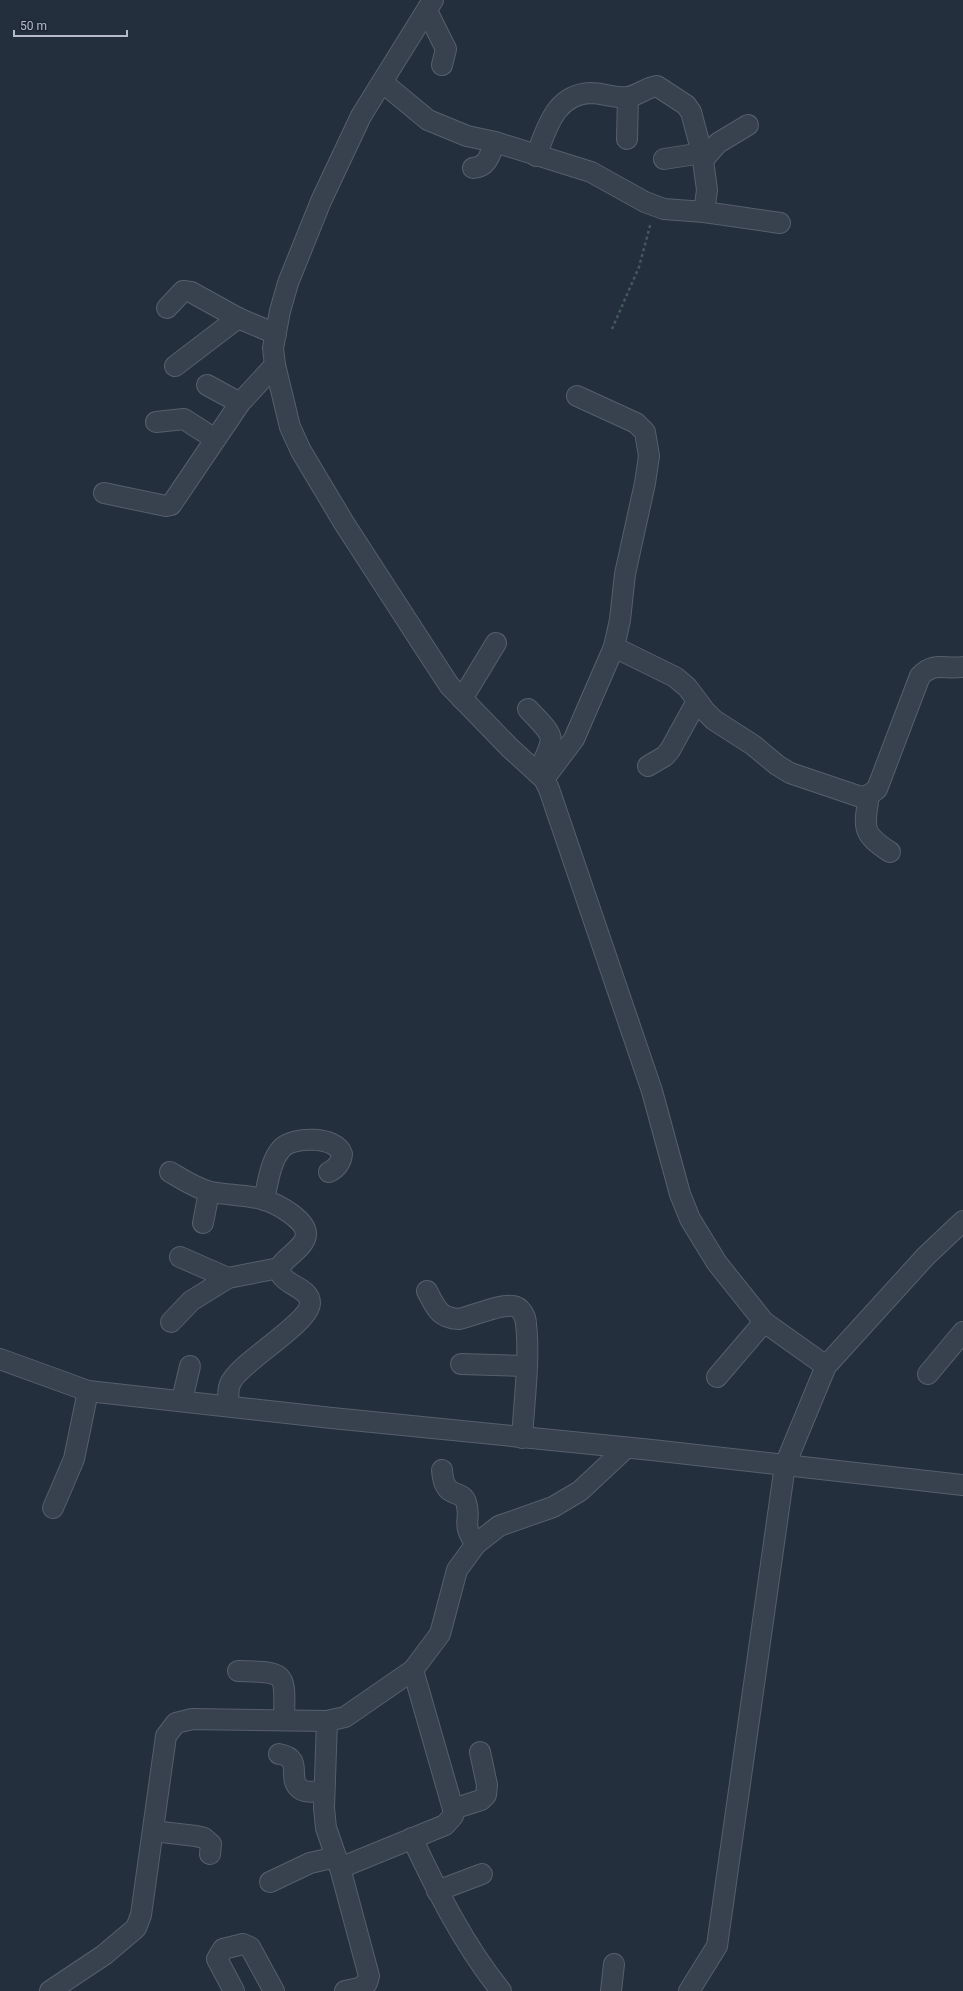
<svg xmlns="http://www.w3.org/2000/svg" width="963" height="1991" viewBox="0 0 963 1991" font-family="Roboto,sans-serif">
	<rect width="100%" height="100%" fill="#242f3e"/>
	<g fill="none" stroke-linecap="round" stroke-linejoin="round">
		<!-- minor casing -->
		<g stroke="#565f6c" stroke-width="22">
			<g id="minor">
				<polyline points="433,0 361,116 321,201 288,283 280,311 273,348 275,365 290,427 301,451 344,523 421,642 449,685 510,748 544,779 549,789 652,1091 680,1194 690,1219 717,1263 764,1322 826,1366"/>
				<polyline points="427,11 446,49 442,65"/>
				<polyline points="382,82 428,120 467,136 495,142 591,172 645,202 664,209 704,212 780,223"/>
				<polyline points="627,139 628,97"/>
				<path d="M 536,156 C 547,128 555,94 591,93 C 603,93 617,99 628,97 C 639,95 647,87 657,86 L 686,105 L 691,112 L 702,153 L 707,190 L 704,212"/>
				<polyline points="664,159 702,153"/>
				<polyline points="703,160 718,143 748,125"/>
				<path d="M 473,168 C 488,167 490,154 495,142"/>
				<polyline points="167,308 183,291 191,292 238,318 276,334"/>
				<polyline points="175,366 238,318"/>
				<polyline points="207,385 240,403"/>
				<polyline points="156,422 184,419 215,439"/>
				<polyline points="104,493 166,506 171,505 240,403 275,365"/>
				<path d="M 614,647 L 675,677 L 687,687 L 705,711 L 714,720 L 753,745 L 777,765 L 790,773 L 861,797 L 869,795 L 877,789 L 920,676 C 934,661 945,670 963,667"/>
				<polyline points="462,699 496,643"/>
				<path d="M 528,709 C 558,740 555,735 538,773"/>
				<polyline points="648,766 665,756 670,750 697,701"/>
				<polyline points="544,779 574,739 614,647 620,620 625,574 645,483 649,456 645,432 636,423 577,396"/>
				<path d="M 869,795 C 864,828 861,833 890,852"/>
				<path d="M 170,1172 C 182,1179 197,1189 211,1192 C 228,1195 245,1195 262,1199 C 275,1203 312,1221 305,1239 C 300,1251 286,1256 279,1268 C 280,1270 281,1274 282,1276 C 289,1286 310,1289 310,1303 C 310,1322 246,1359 233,1379 C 227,1386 228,1396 229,1405"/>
				<path d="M 264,1200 C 268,1183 270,1161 282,1148 C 294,1136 336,1136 342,1154 C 341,1163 337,1168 329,1172"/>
				<polyline points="203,1223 209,1192"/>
				<polyline points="180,1257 228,1278"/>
				<path d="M 427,1291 C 436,1308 439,1318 459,1319 C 473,1316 500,1304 513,1306 C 521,1307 526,1317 526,1324 C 530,1358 524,1403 522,1438"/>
				<polyline points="171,1322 191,1301 228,1278 279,1268"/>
				<polyline points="0,1359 88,1391 332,1418 652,1450 963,1485"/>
				<polyline points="461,1364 526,1366"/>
				<polyline points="928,1374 963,1332"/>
				<polyline points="717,1377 764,1322"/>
				<polyline points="182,1400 190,1366"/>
				<path d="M 442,1470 C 444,1501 461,1488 466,1502 C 472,1520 460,1523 476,1544"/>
				<polyline points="53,1508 74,1459 88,1391"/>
				<path d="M 238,1671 C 288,1672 285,1672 284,1720"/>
				<polyline points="327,1721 324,1808 326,1828 340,1868 369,1976 367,1983 359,1988 345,1991"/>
				<path d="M 279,1754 C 304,1758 287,1777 299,1788 C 305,1794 317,1791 324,1791"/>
				<polyline points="453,1809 481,1800 486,1795 487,1785 480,1752"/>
				<polyline points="153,1831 196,1836 204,1838 211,1844 210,1854"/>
				<path d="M 412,1838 C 437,1891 464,1945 501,1991"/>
				<polyline points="340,1868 445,1825 453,1816 453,1809 413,1670"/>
				<polyline points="270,1882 310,1863 336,1857"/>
				<polyline points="437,1891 482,1874"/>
				<polyline points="50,1991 104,1955 130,1933 136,1928 141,1915 166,1736 176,1723 192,1719 327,1721 345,1717 413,1670 440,1634 457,1570 476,1544 499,1526 553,1507 580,1491 626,1448"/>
				<polyline points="234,1991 217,1959 223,1949 243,1944 250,1947 274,1991"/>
				<polyline points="611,1991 614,1964"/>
				<polyline points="689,1991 717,1946 785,1465 826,1366 926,1256 963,1221"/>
			</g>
		</g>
		<!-- path -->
		<polyline stroke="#44595c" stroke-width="2.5" stroke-dasharray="3 3" stroke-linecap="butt" points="612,329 639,267 651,222"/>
		<!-- minor -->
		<use href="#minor" stroke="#38414e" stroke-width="20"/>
	</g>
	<!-- scale -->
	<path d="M14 30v6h113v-6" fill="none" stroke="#b4bcc9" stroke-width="2"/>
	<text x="20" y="30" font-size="12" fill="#b4bcc9" stroke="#1d2633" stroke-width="3" paint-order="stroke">50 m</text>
</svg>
